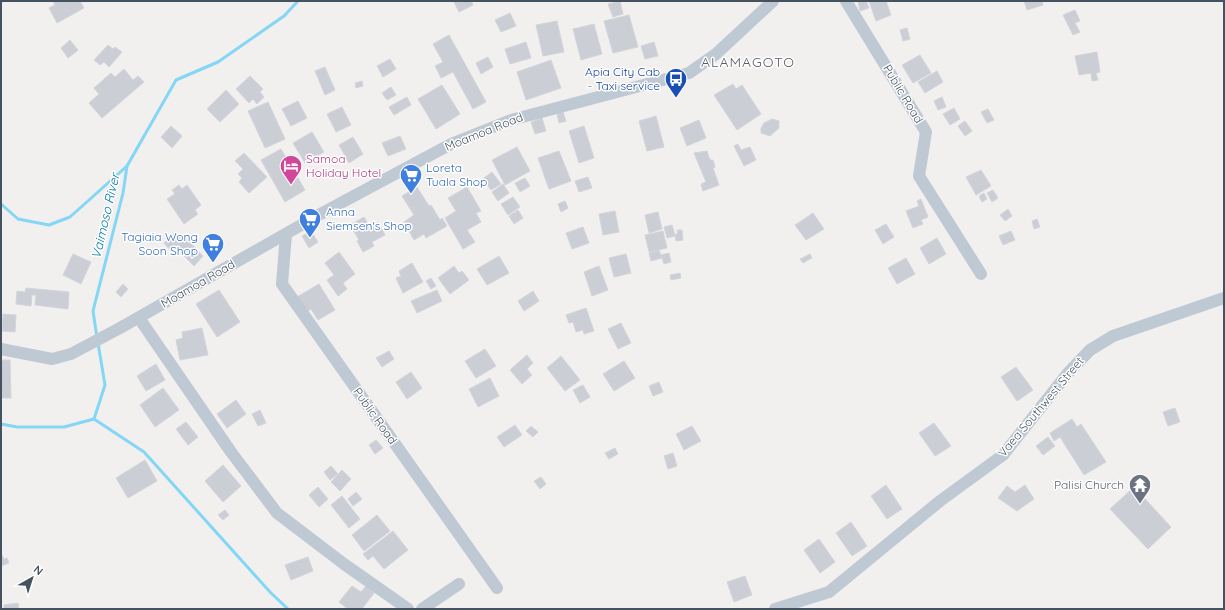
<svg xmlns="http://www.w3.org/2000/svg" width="1225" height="610" viewBox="0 0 1225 610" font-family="Quicksand,sans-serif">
	<rect width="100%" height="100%" fill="#f2efef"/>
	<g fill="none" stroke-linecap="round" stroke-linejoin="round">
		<!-- stream -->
		<g stroke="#83d7f5" stroke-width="3">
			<polyline points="1,204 18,219 49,225 70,217 127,166"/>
			<polyline points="97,338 93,311 123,193 127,166 176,80 218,62 284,16 298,1"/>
			<polyline points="94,419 144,452 270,592 288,609"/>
			<polyline points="1,424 17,427 64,427 94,419 105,385 98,343"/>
		</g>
	</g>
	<!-- building -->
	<g fill="#cbced5" stroke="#d3d5dc">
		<polygon points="53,1 80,1 84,8 57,23 49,8 55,5"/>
		<polygon points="471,1 473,5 459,12 454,2"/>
		<polygon points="620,1 623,14 613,17 608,4"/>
		<polygon points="858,1 866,1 869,8 860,11"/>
		<polygon points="869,1 886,1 891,15 876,21"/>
		<polygon points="1024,1 1042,1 1043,5 1027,10"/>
		<polygon points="1075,10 1080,21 1075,23 1080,32 1073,35 1063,15"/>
		<polygon points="510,13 516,26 501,32 495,20"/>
		<polygon points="629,15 638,47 613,53 604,21"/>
		<polygon points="557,21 564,52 543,56 536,25"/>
		<polygon points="594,24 602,54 581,60 573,29"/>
		<polygon points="907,28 910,39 903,41 900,30"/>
		<polygon points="449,35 486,102 473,109 453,72 441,78 435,66 443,62 433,44"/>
		<polygon points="70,40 78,50 68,58 61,48"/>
		<polygon points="526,42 531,58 510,64 505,49"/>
		<polygon points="654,42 658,56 645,59 641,46"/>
		<polygon points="108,45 113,49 115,47 122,52 109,67 104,62 100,65 94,60"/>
		<polygon points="1097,52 1100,72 1096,73 1098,80 1092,81 1091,73 1079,75 1075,56"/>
		<polygon points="920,55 931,73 913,83 902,65"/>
		<polygon points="488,57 493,67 481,74 476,63"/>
		<polygon points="390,59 396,69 383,77 377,66"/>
		<polygon points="551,60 561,88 526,100 517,72"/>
		<polygon points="325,67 335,90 325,95 315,71"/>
		<polygon points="124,69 133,80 138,76 144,82 102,118 89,103 99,94 94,88 111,73 115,77"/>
		<polygon points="937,71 943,82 925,93 918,82"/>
		<polygon points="250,76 263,89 260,92 264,97 257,104 253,99 249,103 236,89"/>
		<polygon points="362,81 363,86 356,88 355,83"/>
		<polygon points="733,84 736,89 742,85 761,114 737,130 714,95"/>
		<polygon points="442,85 460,114 436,129 418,99"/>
		<polygon points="391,87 396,95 387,100 382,93"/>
		<polygon points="226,90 239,104 220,122 207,109"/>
		<polygon points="407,97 411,105 394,115 389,107"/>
		<polygon points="942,97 946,107 938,110 934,101"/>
		<polygon points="298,101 307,118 291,126 282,109"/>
		<polygon points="268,102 285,139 265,148 248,111"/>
		<polygon points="342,107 351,125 336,132 327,114"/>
		<polygon points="954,108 960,119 950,125 943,114"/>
		<polygon points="988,109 994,120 987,123 981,112"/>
		<polygon points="563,112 566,121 559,123 557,114"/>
		<polygon points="656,116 664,147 647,151 639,121"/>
		<polygon points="542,118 546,131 535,134 531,122"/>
		<polygon points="772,119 779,121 779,128 770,136 761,133 761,128 764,123"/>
		<polygon points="699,120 706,138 687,146 680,128"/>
		<polygon points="965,121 972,131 965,136 958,126"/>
		<polygon points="171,126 182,136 172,148 161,137"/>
		<polygon points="584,126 594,158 579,163 569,131"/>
		<polygon points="312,132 324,152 305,163 293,143"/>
		<polygon points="400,136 406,149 388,156 382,143"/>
		<polygon points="353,137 363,154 349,163 339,145"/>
		<polygon points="738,144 741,150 750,147 756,160 744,166 734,146"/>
		<polygon points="517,147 530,171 505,185 492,160"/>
		<polygon points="281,149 305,190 285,202 261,160"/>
		<polygon points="559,151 571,181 549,189 538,158"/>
		<polygon points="707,151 710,160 713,160 715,167 713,168 719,185 703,191 701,184 706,182 694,153"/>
		<polygon points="244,153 267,177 249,193 239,182 242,178 238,174 243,169 235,161"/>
		<polygon points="981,170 991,186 976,195 966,177"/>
		<polygon points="492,172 501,184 491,190 483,179"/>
		<polygon points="588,177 592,188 579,192 575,181"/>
		<polygon points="525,178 530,186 520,192 515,183"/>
		<polygon points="503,184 509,193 498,201 492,192"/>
		<polygon points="179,185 182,189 187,185 201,205 195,210 198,214 184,224 167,199 175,194 172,190"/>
		<polygon points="417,187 429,206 431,205 440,220 442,218 447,226 426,238 424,234 414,240 404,222 414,215 402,196"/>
		<polygon points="467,187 481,211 476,213 481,222 467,230 475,242 463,249 445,218 456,211 448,198"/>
		<polygon points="993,190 998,198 992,202 987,193"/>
		<polygon points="984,193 987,199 982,202 979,196"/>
		<polygon points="513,197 520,207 508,215 501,204"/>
		<polygon points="921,199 928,217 921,220 923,224 913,228 906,211 919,206 917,201"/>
		<polygon points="565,201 568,208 561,212 558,204"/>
		<polygon points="1008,209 1012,216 1005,221 1000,215"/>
		<polygon points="518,210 523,218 514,224 509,216"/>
		<polygon points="615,211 619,232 603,235 599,214"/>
		<polygon points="658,212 662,229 649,233 645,215"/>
		<polygon points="813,213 824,229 806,240 795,225"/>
		<polygon points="364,217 370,227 378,222 385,235 372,242 374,246 363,252 357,241 359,240 350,225"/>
		<polygon points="1037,219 1040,227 1034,229 1032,221"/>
		<polygon points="886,224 894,237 883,244 875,230"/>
		<polygon points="672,225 675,236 667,238 664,227"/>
		<polygon points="583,227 589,243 572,249 566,233"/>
		<polygon points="677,230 682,230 683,240 676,241 675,234 678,234"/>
		<polygon points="311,231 318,242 309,248 302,236"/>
		<polygon points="663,231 667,248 649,252 645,235"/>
		<polygon points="1011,231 1015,240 1003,245 999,236"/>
		<polygon points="175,232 182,239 170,250 164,243"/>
		<polygon points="184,236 203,256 194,266 174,246"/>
		<polygon points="937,238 946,254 929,264 920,248"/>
		<polygon points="659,250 662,258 651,261 649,253"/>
		<polygon points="339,252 355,274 343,283 347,289 338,296 327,280 334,275 325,263"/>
		<polygon points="669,253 671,262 664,264 661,255"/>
		<polygon points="73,254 91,262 81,284 63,275"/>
		<polygon points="626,254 631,273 614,277 609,258"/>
		<polygon points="810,254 812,258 803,263 800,259"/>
		<polygon points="499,256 509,273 487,285 477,269"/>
		<polygon points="906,258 915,274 897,284 888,268"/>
		<polygon points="412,263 423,282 403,293 396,278 401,276 399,271"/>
		<polygon points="454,266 459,273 462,271 469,280 450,294 438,278"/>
		<polygon points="599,266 608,290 592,296 584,272"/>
		<polygon points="680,273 681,278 671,280 670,275"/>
		<polygon points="431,278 436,286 431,289 426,281"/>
		<polygon points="123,284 128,289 121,297 116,292"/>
		<polygon points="319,284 335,310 318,320 311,309 307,312 297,297"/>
		<polygon points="26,288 69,292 68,309 35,305 36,295 32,295 31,306 16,304 17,291 25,292"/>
		<polygon points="219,290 240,322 217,337 196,304"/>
		<polygon points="437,290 442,301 417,313 411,301"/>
		<polygon points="533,291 539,301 524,311 518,301"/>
		<polygon points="586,308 594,331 584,334 583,330 576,332 573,322 569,323 566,315"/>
		<polygon points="3,314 16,315 15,332 2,331"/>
		<polygon points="621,323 631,343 618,349 608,329"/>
		<polygon points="202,328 208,355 180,360 176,340 183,338 182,332"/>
		<polygon points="485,349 496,366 476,378 465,361"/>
		<polygon points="389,351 394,359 382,367 376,358"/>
		<polygon points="527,355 533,363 527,369 532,375 522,384 510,370"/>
		<polygon points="561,356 580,380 565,391 547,368"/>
		<polygon points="1,360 10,360 11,398 1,398"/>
		<polygon points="624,361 635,378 614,391 603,374"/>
		<polygon points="156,364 165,380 146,391 137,376"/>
		<polygon points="1016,367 1033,390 1017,401 1001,377"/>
		<polygon points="411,372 422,388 407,399 396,382"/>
		<polygon points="490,378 499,396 478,407 469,389"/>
		<polygon points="659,382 663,392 653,396 649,386"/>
		<polygon points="583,385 590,397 580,403 573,390"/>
		<polygon points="163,388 179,410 155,427 140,405"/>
		<polygon points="236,400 246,414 227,428 217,414"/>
		<polygon points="1175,408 1180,422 1168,426 1163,412"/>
		<polygon points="260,410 266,423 258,426 252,414"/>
		<polygon points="1072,419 1077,427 1081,424 1106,462 1084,475 1060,437 1054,441 1050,433"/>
		<polygon points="186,422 198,437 188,445 176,429"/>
		<polygon points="934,423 951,446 935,456 919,433"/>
		<polygon points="515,425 522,435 504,447 497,437"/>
		<polygon points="531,426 538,432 533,437 526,431"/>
		<polygon points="692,426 701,441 684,450 676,434"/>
		<polygon points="1048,437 1055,446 1043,455 1036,446"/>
		<polygon points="376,440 383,448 375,454 369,445"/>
		<polygon points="615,448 618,454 609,459 605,453"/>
		<polygon points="673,453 677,466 668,469 664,456"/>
		<polygon points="145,460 157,481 128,498 116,478"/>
		<polygon points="223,465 241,486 223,502 205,481"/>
		<polygon points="331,466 338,474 330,480 324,472"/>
		<polygon points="342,470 351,479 340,491 331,482"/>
		<polygon points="541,477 546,484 540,489 534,481"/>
		<polygon points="886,485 902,509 887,519 871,496"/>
		<polygon points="1025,485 1034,499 1017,511 998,498 1007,486 1015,492"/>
		<polygon points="318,487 328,499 319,507 309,495"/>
		<polygon points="1134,487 1171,527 1148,549 1110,509"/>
		<polygon points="356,492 362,499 353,506 348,499"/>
		<polygon points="342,496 360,519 349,528 331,505"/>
		<polygon points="225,510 229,515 223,520 218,515"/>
		<polygon points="377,515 390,531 364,551 352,535"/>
		<polygon points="851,522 867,546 852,556 836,533"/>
		<polygon points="393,531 408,550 384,569 373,556 368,560 363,554"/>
		<polygon points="819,539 835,562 820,573 804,550"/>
		<polygon points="2,555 4,559 7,558 9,563 1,566"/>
		<polygon points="308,557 313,571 291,580 285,565"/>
		<polygon points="745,576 752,595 734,602 727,582"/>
		<polygon points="352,586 361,592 366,586 374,593 362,609 348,609 339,602"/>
		<polygon points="18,603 19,609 4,609 4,605"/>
	</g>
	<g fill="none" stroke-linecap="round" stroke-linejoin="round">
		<!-- minor -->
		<g stroke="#bfc9d3" stroke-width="12">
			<polyline points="846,1 926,132 919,176 981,274"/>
			<polyline points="286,234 282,284 497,588"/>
			<polyline points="139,318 231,452 277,513 344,564 408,609"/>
			<polyline points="1,349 52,359 71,354 120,328 324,212 451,144 511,120 689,73 716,54 773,1"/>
			<polyline points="422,609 459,584"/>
			<polyline points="775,609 829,592 940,501 1003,455 1068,373 1090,350 1113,336 1224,298"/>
		</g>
	</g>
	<!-- icons -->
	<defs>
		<g id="bus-pin" transform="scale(1.15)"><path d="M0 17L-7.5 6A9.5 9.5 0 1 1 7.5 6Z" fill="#1a4fb4" stroke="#fff"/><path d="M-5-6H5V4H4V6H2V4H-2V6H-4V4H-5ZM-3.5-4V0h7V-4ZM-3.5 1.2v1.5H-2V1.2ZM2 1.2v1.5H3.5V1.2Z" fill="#fff"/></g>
		<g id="hotel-pin" transform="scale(1.15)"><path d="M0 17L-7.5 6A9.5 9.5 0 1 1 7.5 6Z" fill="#d1479c" stroke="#fff"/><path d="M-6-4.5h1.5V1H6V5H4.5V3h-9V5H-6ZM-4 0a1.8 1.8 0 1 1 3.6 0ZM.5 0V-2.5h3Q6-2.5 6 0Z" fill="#fff"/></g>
		<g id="supermarket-pin" transform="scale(1.15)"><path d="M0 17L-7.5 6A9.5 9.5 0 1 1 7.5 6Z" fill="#3f7fe0" stroke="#fff"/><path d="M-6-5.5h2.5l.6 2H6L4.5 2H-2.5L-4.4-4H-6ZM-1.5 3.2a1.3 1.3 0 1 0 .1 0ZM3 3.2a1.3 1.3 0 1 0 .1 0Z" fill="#fff"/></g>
		<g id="temple-pin" transform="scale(1.15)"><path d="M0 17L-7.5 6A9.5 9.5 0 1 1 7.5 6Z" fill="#6b7280" stroke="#fff"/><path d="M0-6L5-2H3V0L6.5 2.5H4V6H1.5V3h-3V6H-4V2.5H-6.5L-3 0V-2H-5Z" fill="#fff"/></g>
	</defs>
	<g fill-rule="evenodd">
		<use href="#bus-pin" x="676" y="79"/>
		<use href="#hotel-pin" x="291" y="166"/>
		<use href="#supermarket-pin" x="411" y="175"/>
		<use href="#supermarket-pin" x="310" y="219"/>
		<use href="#supermarket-pin" x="213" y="244"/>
		<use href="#temple-pin" x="1140" y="485"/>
	</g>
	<g text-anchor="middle" stroke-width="3" stroke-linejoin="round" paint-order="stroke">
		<!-- transit labels -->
		<g font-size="12" fill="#164399" stroke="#fff" text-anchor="end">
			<text x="660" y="76">Apia City Cab<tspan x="660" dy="14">- Taxi service</tspan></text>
		</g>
		<!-- street labels -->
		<g font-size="12" fill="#45525f" stroke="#fff">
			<text transform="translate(903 94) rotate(59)" y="4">Public Road</text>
			<text transform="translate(484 132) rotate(-22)" y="4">Moamoa Road</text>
			<text transform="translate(198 284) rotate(-30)" y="4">Moamoa Road</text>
			<text transform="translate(1041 407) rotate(-50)" y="4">Vaea Southwest Street</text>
			<text transform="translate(375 416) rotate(55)" y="4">Public Road</text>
		</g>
		<!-- hotel labels -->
		<g font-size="12" fill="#b23c85" stroke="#fff" text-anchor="start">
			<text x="306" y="163">Samoa<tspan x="306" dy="14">Holiday Hotel</tspan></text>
		</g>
		<!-- shop labels -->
		<g font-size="12" fill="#366cbe" stroke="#fff" text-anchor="start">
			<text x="426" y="172">Loreta<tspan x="426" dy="14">Tuala Shop</tspan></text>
			<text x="326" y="216">Anna<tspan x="326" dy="14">Siemsen's Shop</tspan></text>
			<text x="198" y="241" text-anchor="end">Tagiaia Wong<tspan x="198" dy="14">Soon Shop</tspan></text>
		</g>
		<!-- worship labels -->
		<g font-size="12" fill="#5b616d" stroke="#fff" text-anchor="end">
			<text x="1124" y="489">Palisi Church</text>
		</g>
		<!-- water labels -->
		<g font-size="13" font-style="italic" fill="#027ca6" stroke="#fff">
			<text transform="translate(105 216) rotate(-77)" y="5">Vaimoso River</text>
		</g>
		<!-- quarter labels -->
		<g font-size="14" letter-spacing="1" fill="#5b5f65" stroke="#fff">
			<text x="748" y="67">ALAMAGOTO</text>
		</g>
	</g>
	<!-- border -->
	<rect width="1225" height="610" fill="none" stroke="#45525f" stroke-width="4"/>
	<!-- north arrow -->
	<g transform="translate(32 578) rotate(39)" stroke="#ffffff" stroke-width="3" paint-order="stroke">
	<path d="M0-3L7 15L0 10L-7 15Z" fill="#45525f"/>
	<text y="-6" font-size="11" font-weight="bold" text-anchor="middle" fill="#45525f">N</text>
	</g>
</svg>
